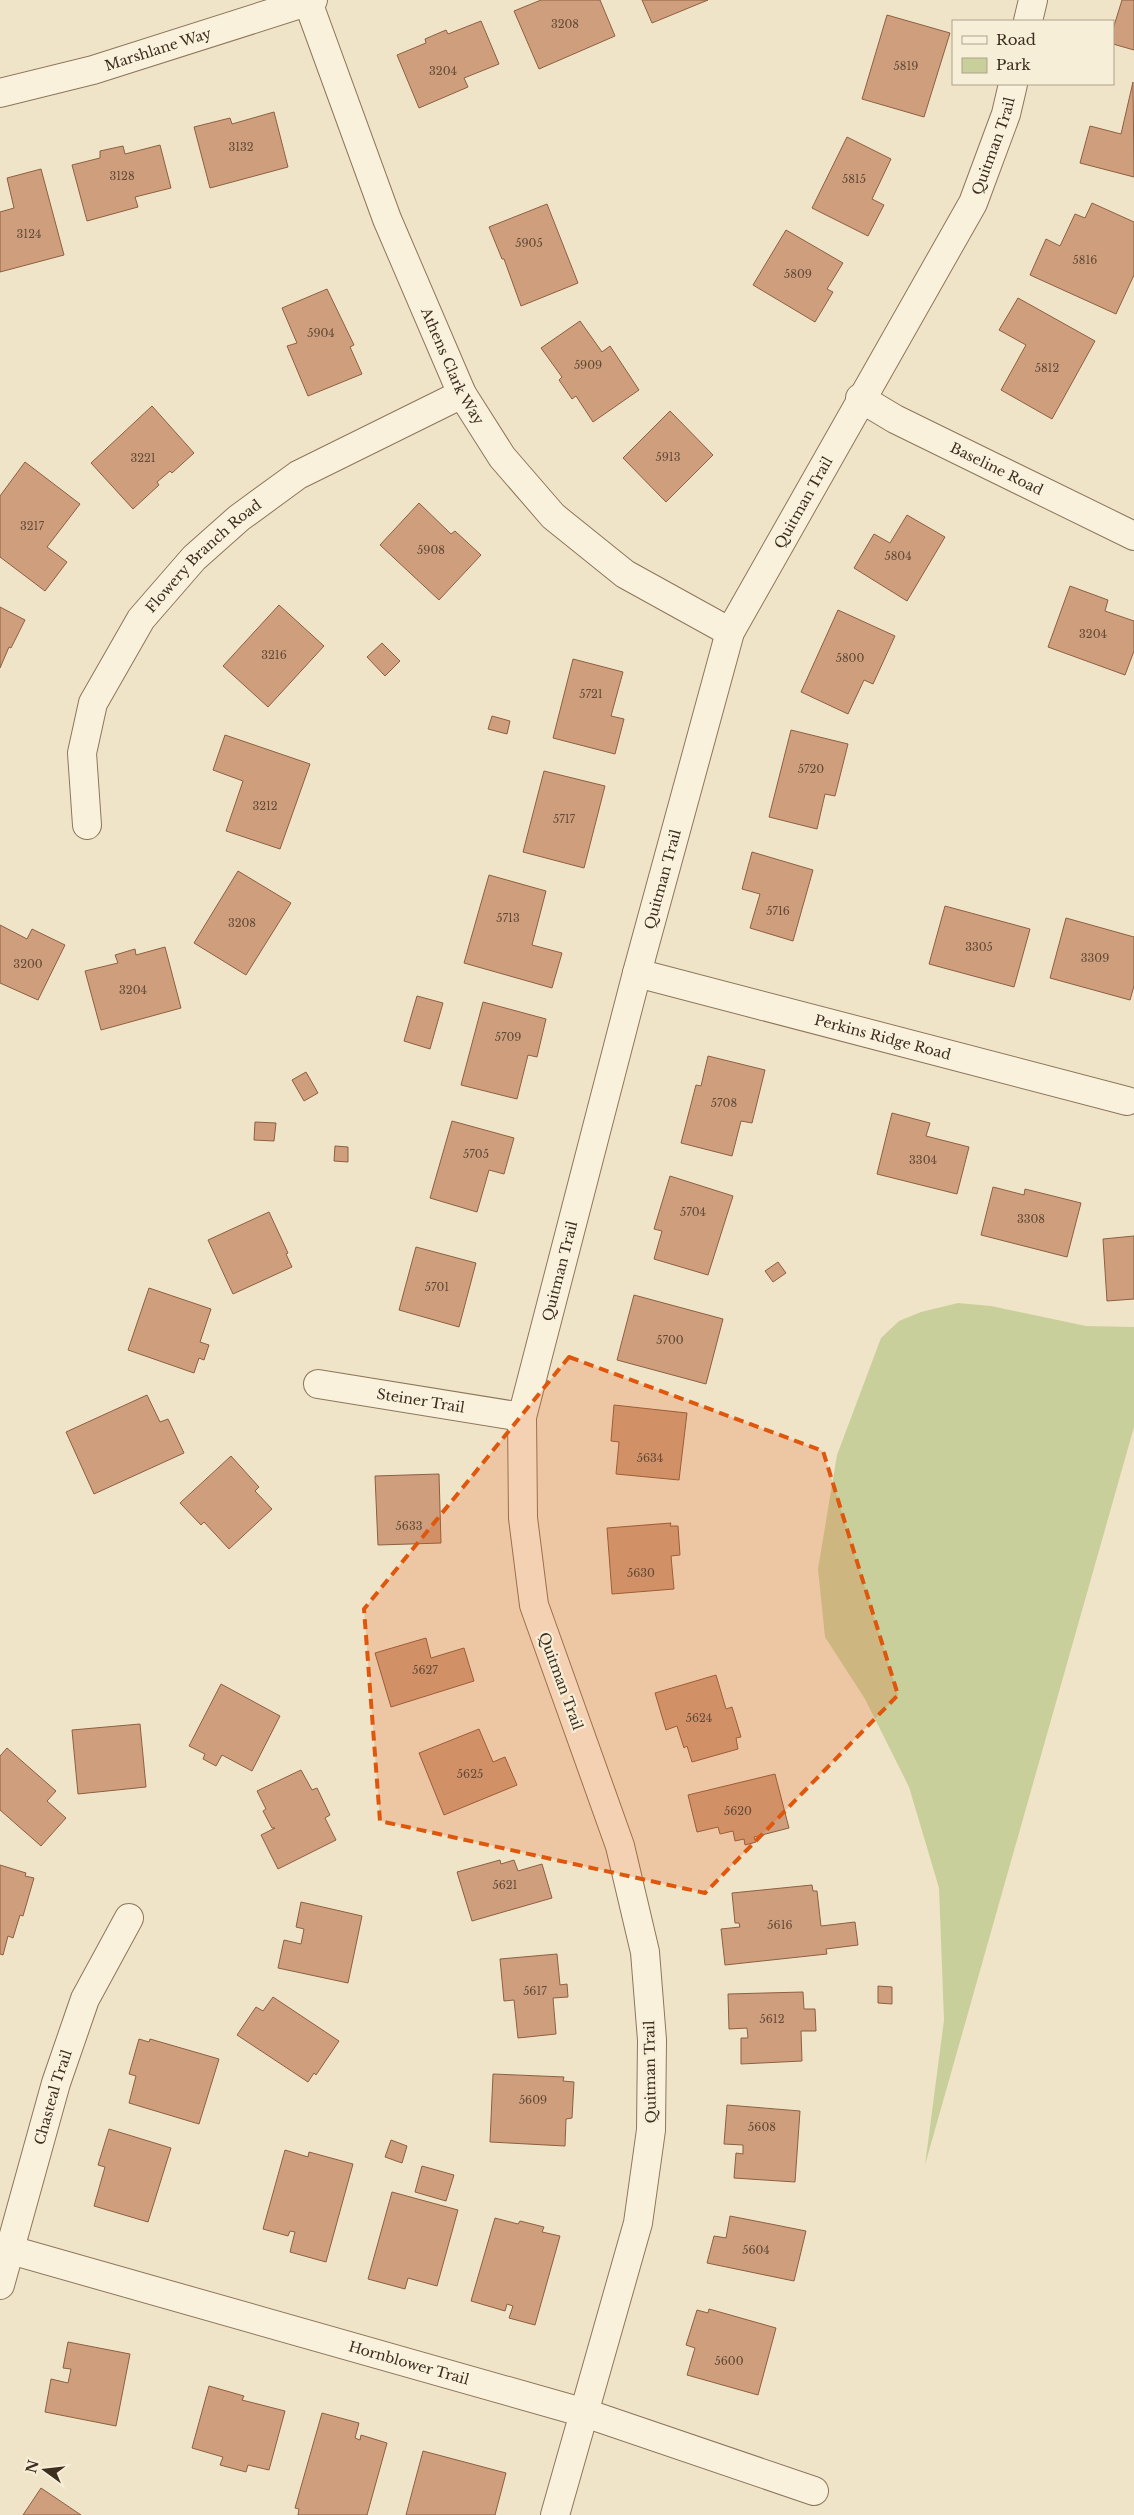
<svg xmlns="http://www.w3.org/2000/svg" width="1134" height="2515" viewBox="0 0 1134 2515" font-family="'Libre Baskerville',serif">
	<rect width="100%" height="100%" fill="#f0e4c8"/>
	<!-- green -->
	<polygon fill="#c9cf9b" points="958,1303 991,1306 1086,1326 1134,1327 1134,1427 925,2165 944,2020 939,1888 909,1787 865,1699 825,1637 818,1569 837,1455 881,1338 899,1321 921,1312"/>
	<!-- building -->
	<g fill="#cf9f7d" stroke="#8d5f41">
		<polygon points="541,0 600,0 615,36 539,69 514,11"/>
		<polygon points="642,0 708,0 652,23"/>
		<polygon points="1122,0 1134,0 1134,50 1113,44 1113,29"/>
		<polygon points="887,15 950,33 924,117 862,99"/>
		<polygon points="481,21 499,64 464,78 468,87 419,108 397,55 426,43 425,39 446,30 448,34"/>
		<polygon points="1133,82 1134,177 1080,163 1090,126 1121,134"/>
		<polygon points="274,112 288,167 210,188 194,127 230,118 232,124"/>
		<polygon points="847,137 891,159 872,199 884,205 868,236 812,208"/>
		<polygon points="160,145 171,188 135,197 138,207 87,221 72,165 100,158 100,151 123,146 125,154"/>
		<polygon points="41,169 64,255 0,272 0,212 14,208 7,178"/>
		<polygon points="1092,203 1134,222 1134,275 1116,314 1030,275 1046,239 1060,246 1075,214 1085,218"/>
		<polygon points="547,204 578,283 521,306 504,259 502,259 489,227"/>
		<polygon points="786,230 843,263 827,289 833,292 815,322 753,285"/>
		<polygon points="327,289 354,345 350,347 362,374 308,396 287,346 297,343 282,308"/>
		<polygon points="1018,298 1095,341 1052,419 1001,390 1026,345 999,330"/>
		<polygon points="580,321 602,352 610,346 639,390 593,422 576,396 572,399 559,380 562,377 541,348"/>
		<polygon points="152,406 194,453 172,473 170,471 157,482 159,485 133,509 91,463"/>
		<polygon points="670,411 713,455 666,502 623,458"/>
		<polygon points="25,462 80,504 47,547 67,562 45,591 0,557 0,496"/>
		<polygon points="419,503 451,534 455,531 481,555 439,600 380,545"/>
		<polygon points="907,515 945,537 907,601 854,568 874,534 890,543"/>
		<polygon points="1070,586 1108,600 1105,611 1134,621 1134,651 1125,675 1048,647"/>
		<polygon points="279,605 324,646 268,707 223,666"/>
		<polygon points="0,607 25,620 11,648 9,647 0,668"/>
		<polygon points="838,610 895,636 873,684 864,680 848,714 801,692"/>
		<polygon points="382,643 400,661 385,676 367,657"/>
		<polygon points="573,659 623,672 611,716 624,719 615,754 553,738"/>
		<polygon points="492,716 510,721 507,734 488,729"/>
		<polygon points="791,730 848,744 835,796 825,794 817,829 769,817"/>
		<polygon points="225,735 310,764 280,849 226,831 243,781 213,770"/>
		<polygon points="544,771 605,786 584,868 523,852"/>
		<polygon points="752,852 813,870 793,941 750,928 760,894 742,889"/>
		<polygon points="238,871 291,903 246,975 194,943"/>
		<polygon points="489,875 546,891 532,945 562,953 552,988 464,963"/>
		<polygon points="945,906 1030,929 1014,987 929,964"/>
		<polygon points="1066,918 1134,937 1134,986 1130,1000 1050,978"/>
		<polygon points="0,925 27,939 32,929 65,945 38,1000 0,983"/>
		<polygon points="165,947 181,1008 101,1030 85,971 118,963 115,955 135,949 136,955"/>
		<polygon points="417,996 443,1003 430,1049 404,1041"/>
		<polygon points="483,1002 546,1019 537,1057 528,1055 517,1099 461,1085"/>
		<polygon points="708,1056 765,1070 752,1123 741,1121 732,1156 681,1143 696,1085 701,1086"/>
		<polygon points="306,1072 318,1093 304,1101 292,1080"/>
		<polygon points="892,1113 930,1123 926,1136 969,1147 957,1194 877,1174"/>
		<polygon points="452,1121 514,1138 504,1174 489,1170 477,1212 430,1198"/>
		<polygon points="255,1122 276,1123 274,1141 254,1140"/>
		<polygon points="335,1146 348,1147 348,1162 334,1161"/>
		<polygon points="670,1176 733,1196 708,1275 654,1259 662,1231 654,1229"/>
		<polygon points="993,1187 1024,1195 1025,1189 1081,1203 1067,1257 981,1235"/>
		<polygon points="269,1212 288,1253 286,1254 292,1267 233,1294 208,1240"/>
		<polygon points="1134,1236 1134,1299 1107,1301 1103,1239"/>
		<polygon points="416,1247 476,1263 459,1327 399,1310"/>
		<polygon points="778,1262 786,1273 773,1282 765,1271"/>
		<polygon points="149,1288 211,1309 200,1342 209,1345 204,1360 199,1358 194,1373 128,1350"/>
		<polygon points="634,1295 723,1319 706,1384 617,1360"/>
		<polygon points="147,1395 160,1422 168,1419 184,1453 94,1494 66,1432"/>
		<polygon points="614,1405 687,1413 679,1480 616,1474 619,1442 611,1441"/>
		<polygon points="231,1456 259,1487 255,1491 272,1509 229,1549 204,1522 201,1525 180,1503"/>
		<polygon points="439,1474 441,1543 378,1545 375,1476"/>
		<polygon points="671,1523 670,1526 678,1526 680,1555 671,1556 674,1589 612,1594 607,1528"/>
		<polygon points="426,1638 431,1658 464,1648 474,1681 391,1707 375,1653"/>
		<polygon points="716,1675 726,1709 732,1707 741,1737 736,1738 738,1749 692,1762 687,1746 684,1748 677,1726 666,1730 655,1693"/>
		<polygon points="221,1684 280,1716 252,1771 222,1755 216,1766 203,1759 205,1754 189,1746"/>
		<polygon points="140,1724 146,1787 78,1794 72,1730"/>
		<polygon points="479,1729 493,1762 505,1757 517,1785 444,1815 419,1753"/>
		<polygon points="7,1748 56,1791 47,1801 66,1818 41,1846 0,1810 0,1756"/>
		<polygon points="301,1770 312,1790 317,1788 330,1815 325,1818 336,1840 278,1869 261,1835 275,1828 272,1828 263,1811 266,1809 257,1791"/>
		<polygon points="775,1774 789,1828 754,1837 756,1842 745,1845 744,1839 735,1841 733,1831 720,1834 718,1827 697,1832 688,1795"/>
		<polygon points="500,1860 501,1864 514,1860 518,1871 542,1864 552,1898 472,1921 457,1872"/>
		<polygon points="0,1865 26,1873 25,1876 34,1878 23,1916 20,1915 13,1938 8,1936 3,1955 0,1954"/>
		<polygon points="812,1885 813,1891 817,1891 821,1926 855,1922 858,1945 826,1949 827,1954 725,1965 721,1929 740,1927 739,1923 735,1923 732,1893"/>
		<polygon points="301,1902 362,1916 348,1983 278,1968 284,1940 301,1944 304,1929 296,1927"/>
		<polygon points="557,1954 560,1985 567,1984 568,1997 553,1998 556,2034 518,2038 514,2000 504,2001 500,1959"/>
		<polygon points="878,1986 892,1987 892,2004 878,2003"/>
		<polygon points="803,1992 804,2009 815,2009 816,2031 801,2031 802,2061 741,2064 741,2038 748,2038 747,2028 729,2029 728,1994"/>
		<polygon points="273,1997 339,2041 316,2075 314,2073 308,2082 237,2035 256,2007 263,2011"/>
		<polygon points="139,2039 149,2042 150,2039 219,2059 199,2124 129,2103 136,2076 129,2074"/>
		<polygon points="493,2074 564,2077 563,2081 574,2082 572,2118 566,2119 565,2146 490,2142"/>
		<polygon points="727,2105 800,2111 795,2182 734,2178 736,2153 743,2154 743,2145 724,2144"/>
		<polygon points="109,2129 171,2148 148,2222 94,2206 105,2167 98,2165"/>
		<polygon points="391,2140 407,2146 402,2163 385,2157"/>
		<polygon points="285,2150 308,2157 309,2152 353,2164 326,2262 290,2252 295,2232 290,2231 288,2236 263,2229"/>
		<polygon points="422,2166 454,2175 446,2201 415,2192"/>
		<polygon points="392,2192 458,2210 437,2286 408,2278 405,2289 368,2279"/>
		<polygon points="730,2216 806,2231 794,2281 707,2263 714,2236 726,2238"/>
		<polygon points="495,2218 518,2224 520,2221 544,2227 542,2232 560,2236 535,2325 509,2318 513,2306 507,2304 505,2311 471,2301"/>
		<polygon points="709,2309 776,2328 758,2395 687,2375 695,2348 686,2345 697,2310 708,2313"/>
		<polygon points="68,2342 130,2354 116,2426 45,2412 51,2379 68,2383 71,2369 63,2368"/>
		<polygon points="209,2386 244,2396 242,2400 285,2411 269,2470 248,2465 246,2472 220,2465 223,2457 192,2448"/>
		<polygon points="322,2413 359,2423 355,2438 360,2440 361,2435 387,2443 367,2515 298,2515 299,2509 295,2508"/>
		<polygon points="423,2451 506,2473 495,2515 406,2515"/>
		<polygon points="41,2488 81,2515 23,2515"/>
	</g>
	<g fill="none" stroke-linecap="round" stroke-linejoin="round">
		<!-- minor casing -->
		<g stroke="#8d765c" stroke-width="30">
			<g id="minor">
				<path id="s1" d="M 308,2 L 387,219 L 462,394 L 502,457 L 553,516 L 625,574 L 730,632"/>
				<polyline points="1028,21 1033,0"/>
				<path id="s2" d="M 0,93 L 93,70 L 313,0"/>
				<path id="s3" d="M 860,398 L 895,419 L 1134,536"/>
				<path id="s4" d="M 87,825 L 82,753 L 93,703 L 141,619 L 194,558 L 239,518 L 298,475 L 462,394"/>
				<path id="s5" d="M 637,973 L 1127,1101"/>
				<path id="s6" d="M 318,1384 L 522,1417"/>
				<path id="s7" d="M 0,2247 L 585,2413 L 814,2491"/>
				<path id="s8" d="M 0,2285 L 56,2083 L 85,1999 L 129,1918"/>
				<path id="s9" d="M 555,2515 L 638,2223 L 651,2130 L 652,2040 L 645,1952 L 620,1846 L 534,1605 L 523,1518 L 522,1417 L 637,973 L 730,632 L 973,203 L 1006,114 L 1013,84"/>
			</g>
		</g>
		<!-- minor -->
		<use href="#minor" stroke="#faf1dc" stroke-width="28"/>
	</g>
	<!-- marked area -->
	<path fill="#df570d" fill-opacity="0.2" stroke="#df570d" stroke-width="4" stroke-dasharray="10 6" stroke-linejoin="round" d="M 569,1357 L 823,1451 L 898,1695 L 705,1893 L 380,1821 L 364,1609 Z"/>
	<g text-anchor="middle" stroke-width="4.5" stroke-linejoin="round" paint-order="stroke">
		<!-- number labels -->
		<g font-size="11" fill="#624a37">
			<text x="565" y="28">3208</text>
			<text x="906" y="70">5819</text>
			<text x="443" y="75">3204</text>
			<text x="241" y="151">3132</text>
			<text x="122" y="180">3128</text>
			<text x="854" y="183">5815</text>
			<text x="29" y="238">3124</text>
			<text x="529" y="247">5905</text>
			<text x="1085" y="264">5816</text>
			<text x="798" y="278">5809</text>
			<text x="321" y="337">5904</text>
			<text x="588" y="369">5909</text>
			<text x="1047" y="372">5812</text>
			<text x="668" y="461">5913</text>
			<text x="143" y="462">3221</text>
			<text x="32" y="530">3217</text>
			<text x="431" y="554">5908</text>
			<text x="898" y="560">5804</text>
			<text x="1093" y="638">3204</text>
			<text x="274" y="659">3216</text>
			<text x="850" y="662">5800</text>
			<text x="591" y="698">5721</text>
			<text x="811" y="773">5720</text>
			<text x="265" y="810">3212</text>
			<text x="564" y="823">5717</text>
			<text x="778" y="915">5716</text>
			<text x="508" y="922">5713</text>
			<text x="242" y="927">3208</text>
			<text x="979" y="951">3305</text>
			<text x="1095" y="962">3309</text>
			<text x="28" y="968">3200</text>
			<text x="133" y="994">3204</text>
			<text x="508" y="1041">5709</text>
			<text x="724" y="1107">5708</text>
			<text x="476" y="1158">5705</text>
			<text x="923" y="1164">3304</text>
			<text x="693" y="1216">5704</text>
			<text x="1031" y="1223">3308</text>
			<text x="437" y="1291">5701</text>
			<text x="670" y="1344">5700</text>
			<text x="650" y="1462">5634</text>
			<text x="409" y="1530">5633</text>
			<text x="641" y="1577">5630</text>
			<text x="425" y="1674">5627</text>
			<text x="699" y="1722">5624</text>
			<text x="470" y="1778">5625</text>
			<text x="738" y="1815">5620</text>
			<text x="505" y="1889">5621</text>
			<text x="780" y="1929">5616</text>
			<text x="535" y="1995">5617</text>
			<text x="772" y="2023">5612</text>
			<text x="533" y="2104">5609</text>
			<text x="762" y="2131">5608</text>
			<text x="756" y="2254">5604</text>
			<text x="729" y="2365">5600</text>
		</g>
		<!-- street labels -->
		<g font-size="14" fill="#3d2e20" stroke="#f7eed8">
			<text dy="5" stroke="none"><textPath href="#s2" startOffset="164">Marshlane Way</textPath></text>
			<text dy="5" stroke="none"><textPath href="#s9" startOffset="2495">Quitman Trail</textPath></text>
			<text dy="5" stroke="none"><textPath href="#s1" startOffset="392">Athens Clark Way</textPath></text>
			<text dy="5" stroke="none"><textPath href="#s3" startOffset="154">Baseline Road</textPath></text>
			<text dy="5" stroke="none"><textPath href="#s9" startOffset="2090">Quitman Trail</textPath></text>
			<text dy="5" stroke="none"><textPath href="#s4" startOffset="309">Flowery Branch Road</textPath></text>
			<text dy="5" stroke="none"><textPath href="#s9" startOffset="1685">Quitman Trail</textPath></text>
			<text dy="5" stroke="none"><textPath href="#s5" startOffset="254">Perkins Ridge Road</textPath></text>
			<text dy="5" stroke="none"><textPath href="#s9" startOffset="1280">Quitman Trail</textPath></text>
			<text dy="5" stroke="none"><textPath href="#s6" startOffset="104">Steiner Trail</textPath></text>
			<text transform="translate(561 1681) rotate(70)" y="5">Quitman Trail</text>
			<text transform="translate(650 2072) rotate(-91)" y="5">Quitman Trail</text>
			<text dy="5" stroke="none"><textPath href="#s8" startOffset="195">Chasteal Trail</textPath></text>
			<text dy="5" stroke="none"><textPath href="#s7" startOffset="425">Hornblower Trail</textPath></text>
		</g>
	</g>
	<!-- legend -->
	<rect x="952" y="20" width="162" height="65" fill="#f7eed8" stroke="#ada18e"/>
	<rect x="962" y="36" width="25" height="8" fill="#faf1dc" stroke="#ada18e"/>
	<text x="996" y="45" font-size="15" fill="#3d2e20">Road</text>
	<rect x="962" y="58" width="25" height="15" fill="#c9cf9b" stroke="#ada18e"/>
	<text x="996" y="70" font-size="15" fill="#3d2e20">Park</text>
	<!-- north arrow -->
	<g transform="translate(45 2470) rotate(285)" stroke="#f7eed8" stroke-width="4" paint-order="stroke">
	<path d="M0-4L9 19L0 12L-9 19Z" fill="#3d2e20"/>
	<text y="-8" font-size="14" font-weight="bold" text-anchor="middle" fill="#3d2e20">N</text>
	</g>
</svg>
